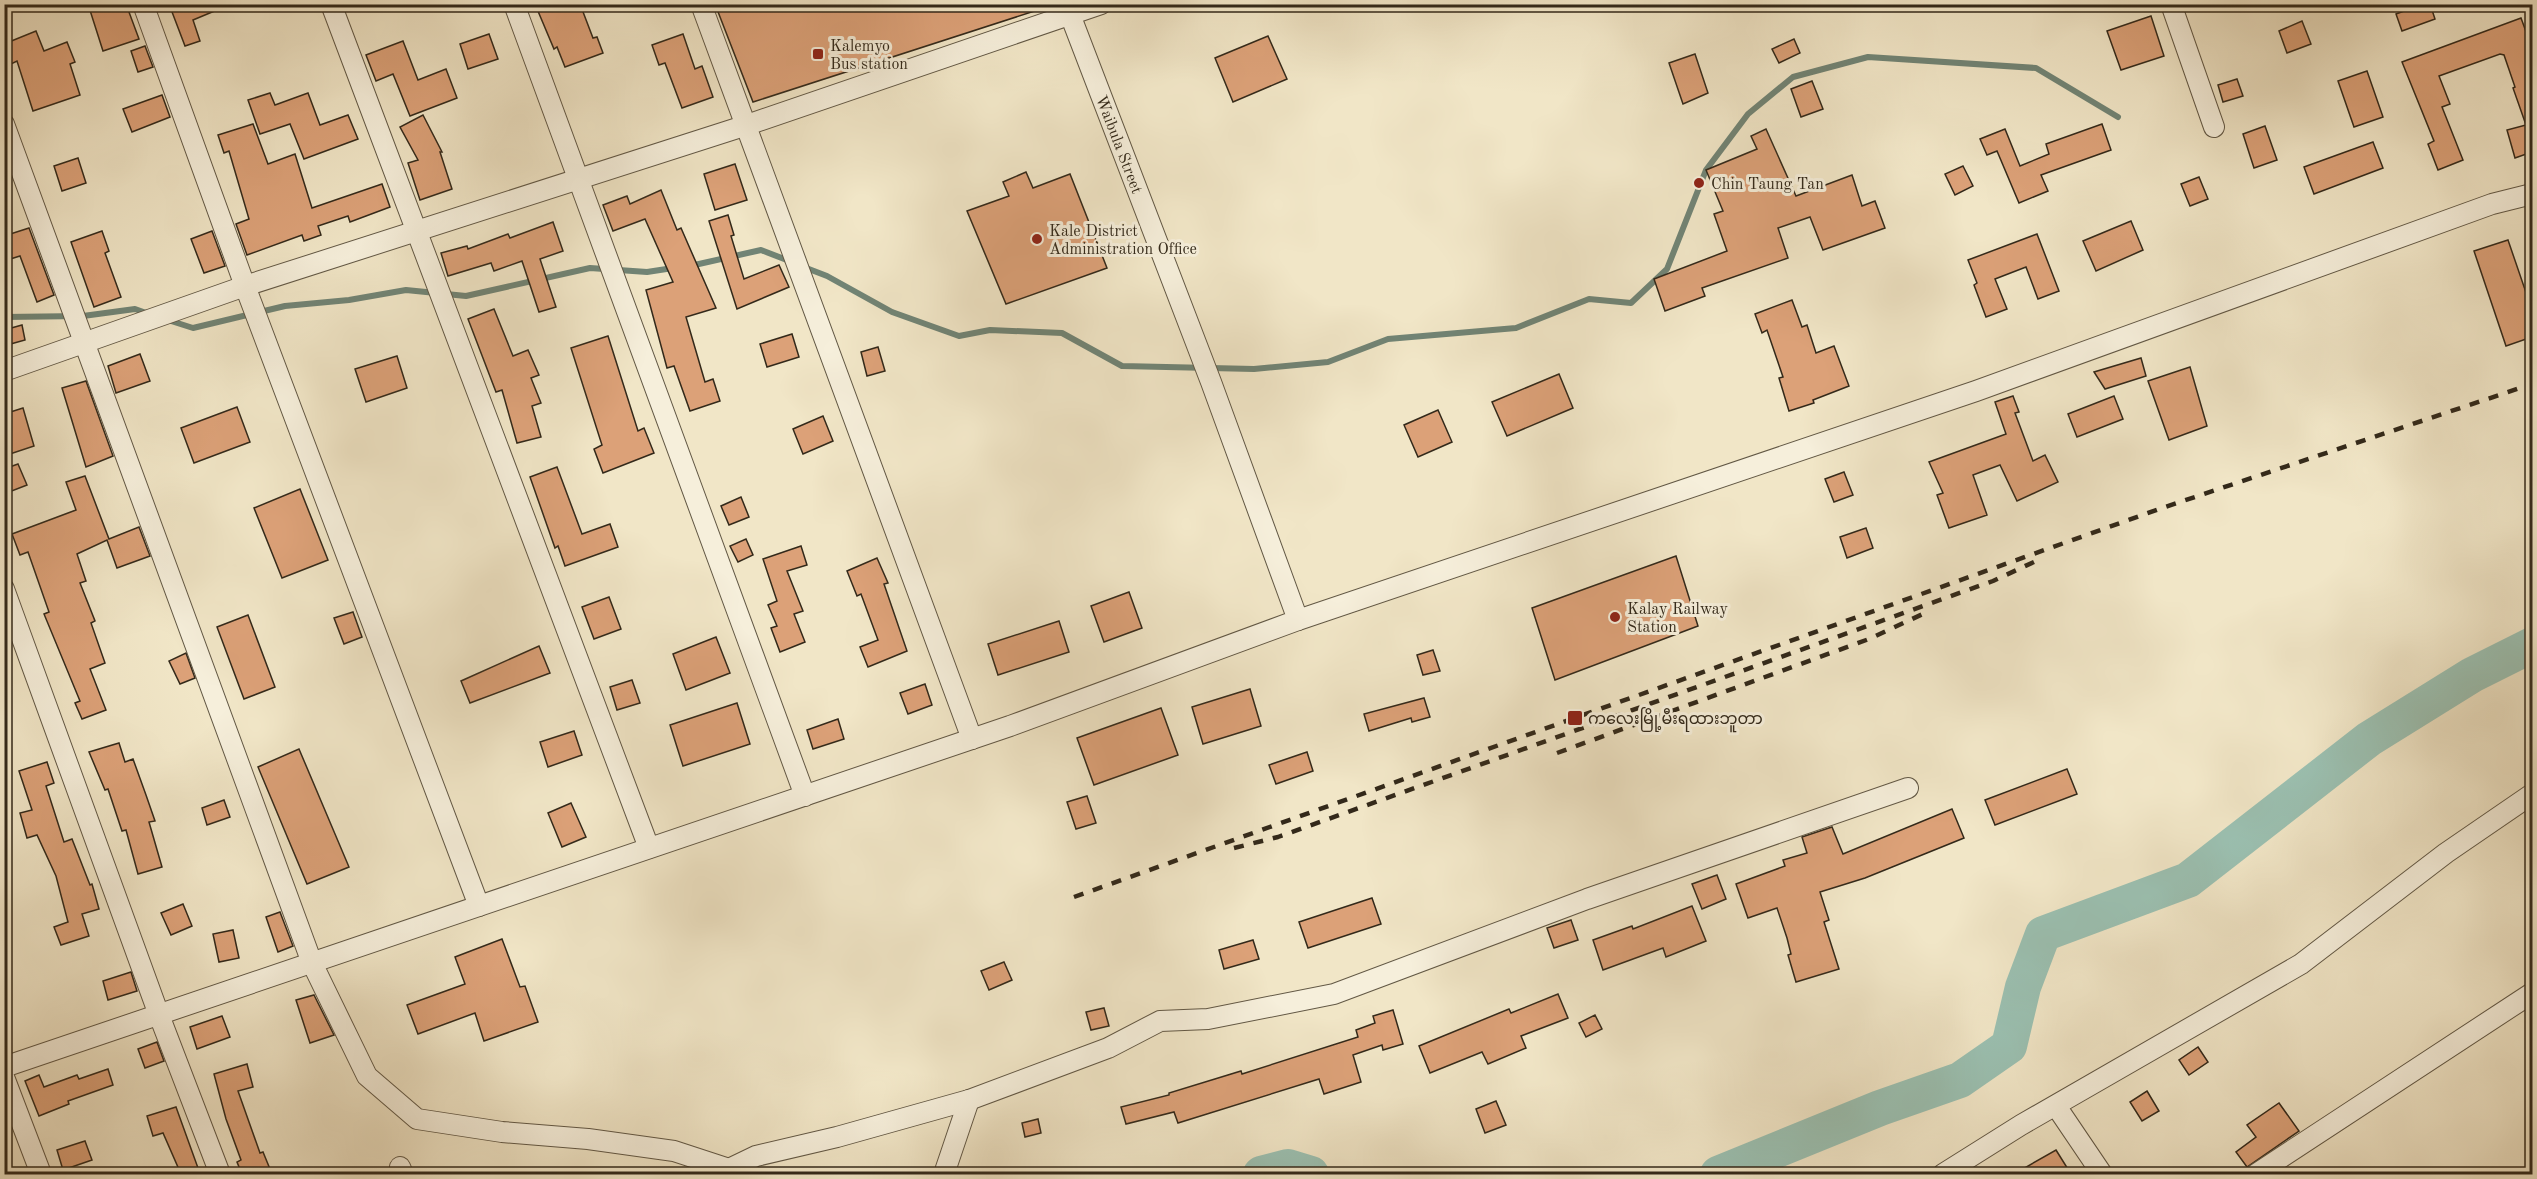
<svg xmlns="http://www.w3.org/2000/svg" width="2537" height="1179" viewBox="0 0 2537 1179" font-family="'Old Standard TT','Noto Sans Myanmar',serif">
	<rect width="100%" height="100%" fill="#f1e6c7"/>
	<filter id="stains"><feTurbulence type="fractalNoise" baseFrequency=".00333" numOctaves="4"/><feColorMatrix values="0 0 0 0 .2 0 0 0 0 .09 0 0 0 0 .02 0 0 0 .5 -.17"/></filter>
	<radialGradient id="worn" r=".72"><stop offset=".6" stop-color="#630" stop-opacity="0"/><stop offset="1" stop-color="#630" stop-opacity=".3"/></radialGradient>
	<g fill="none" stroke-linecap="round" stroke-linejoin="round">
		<!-- stream -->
		<g stroke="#718475" stroke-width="6">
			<polyline points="690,266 761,250 792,262"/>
			<polyline points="801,266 827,276 892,312 959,336 990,330 1062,333 1122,366 1254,369 1328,362 1388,339 1516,328 1589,299 1631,303 1667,269 1706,170 1748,114 1793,77 1868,57 2036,68 2118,117"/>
			<polyline points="4,317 83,316 135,309 149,314"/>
			<polyline points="168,320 193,328 285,306 349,300 406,290 466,296 590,268 647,272 673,268"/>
		</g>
		<!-- river -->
		<g stroke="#9bc0b1" stroke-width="36">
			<polyline points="1261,1174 1288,1167 1311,1174"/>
			<polyline points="1718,1174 1880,1108 1960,1080 2009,1046 2023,987 2043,934 2188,880 2369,739 2472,675 2532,645"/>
		</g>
	</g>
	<!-- building -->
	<g fill="#dca178" stroke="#33291a" stroke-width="1.5">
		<polygon points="88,4 126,4 139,39 103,51"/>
		<polygon points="169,4 229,4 229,5 193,20 200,41 185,46"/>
		<polygon points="535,4 580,4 593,38 597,37 603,53 565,67 557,47 554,49"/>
		<polygon points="715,4 1043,4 1044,8 753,102"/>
		<polygon points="2423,4 2430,4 2435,19 2402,31 2396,14"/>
		<polygon points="2151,16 2164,56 2121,70 2107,31"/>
		<polygon points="2521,18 2532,48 2532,152 2515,158 2507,130 2526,125 2513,88 2515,87 2504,55 2500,54 2439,76 2450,104 2442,107 2463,160 2438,170 2428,144 2434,141 2402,62"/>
		<polygon points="2302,21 2311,44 2287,53 2279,31"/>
		<polygon points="36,31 44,51 67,42 75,62 70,64 80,95 33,111 17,61 11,64 4,44"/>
		<polygon points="489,34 498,59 468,69 460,44"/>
		<polygon points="683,34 695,69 702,66 713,97 682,108 665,63 659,65 652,45"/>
		<polygon points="1268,36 1287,79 1233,102 1215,58"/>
		<polygon points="1794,39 1800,53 1779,63 1772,49"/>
		<polygon points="403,41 418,80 446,69 457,98 410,116 393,74 376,81 366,55"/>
		<polygon points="145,46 153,67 138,72 131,51"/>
		<polygon points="1695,54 1708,93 1683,104 1669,63"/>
		<polygon points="2367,71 2383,117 2354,127 2338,81"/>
		<polygon points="2237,79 2243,96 2223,102 2218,85"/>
		<polygon points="1812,81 1823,109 1801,117 1791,89"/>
		<polygon points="270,93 275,105 308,93 320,125 348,115 358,139 304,159 290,124 260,134 248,100"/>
		<polygon points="162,95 170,117 132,132 123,109"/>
		<polygon points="423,115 442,152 440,152 452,189 420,200 408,163 418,160 400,127"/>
		<polygon points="253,124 268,164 295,154 312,208 382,184 390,207 350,222 348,216 318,226 321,235 304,241 302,235 247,255 236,224 249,219 229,151 224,153 218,135"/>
		<polygon points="2102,124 2111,150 2041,175 2048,191 2019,203 1997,151 1987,155 1980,139 2005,129 2020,166 2049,154 2046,144"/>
		<polygon points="2265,126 2277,160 2254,168 2243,134"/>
		<polygon points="1766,129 1796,196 1852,175 1862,206 1875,201 1885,228 1823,250 1810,217 1778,228 1788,258 1702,288 1705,296 1665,311 1654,279 1727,251 1714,214 1723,211 1706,170 1757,149 1751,136"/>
		<polygon points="2373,142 2383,168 2314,194 2304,167"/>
		<polygon points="78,158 86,183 62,191 54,166"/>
		<polygon points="735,164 747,200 715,210 704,174"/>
		<polygon points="1963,166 1973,186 1955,195 1945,174"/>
		<polygon points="1026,172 1033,188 1070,174 1107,268 1006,304 967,211 1009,196 1003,182"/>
		<polygon points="2199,177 2208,199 2190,206 2181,184"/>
		<polygon points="661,190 677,230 681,228 716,308 686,317 705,382 713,379 720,401 690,411 674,366 667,368 646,290 673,282 645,219 613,231 603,205 627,196 630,204"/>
		<polygon points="728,215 734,235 731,236 744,279 779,265 789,287 737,309 709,221"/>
		<polygon points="2131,221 2143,250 2096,271 2083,241"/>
		<polygon points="553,222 563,251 540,259 556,307 539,312 522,261 494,271 491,263 448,276 441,253 467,246 468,249 508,234 510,238"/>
		<polygon points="29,228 54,295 37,302 20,256 4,261 4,236"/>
		<polygon points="102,231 109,251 105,253 121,297 94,307 71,242"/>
		<polygon points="212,231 225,266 204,273 191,239"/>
		<polygon points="2037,234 2059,291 2038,299 2026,267 1995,279 2007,309 1986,317 1974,285 1977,283 1968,260"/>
		<polygon points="2508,240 2532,310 2532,337 2506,346 2474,251"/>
		<polygon points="1792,300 1802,327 1807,325 1816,353 1834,346 1849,386 1813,400 1814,403 1789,411 1779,378 1783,377 1767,330 1762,333 1755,314"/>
		<polygon points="494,309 513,356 528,350 539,375 531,378 541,403 532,406 541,437 517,443 502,390 496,392 468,319"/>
		<polygon points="22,325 25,340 7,345 4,330"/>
		<polygon points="792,334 799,357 767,367 760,344"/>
		<polygon points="608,336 638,431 644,428 654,453 603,473 594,449 602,445 571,348"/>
		<polygon points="878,347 885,371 867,376 861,352"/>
		<polygon points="140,354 150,381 116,393 108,366"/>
		<polygon points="397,356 407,388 366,402 355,369"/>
		<polygon points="2141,358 2146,376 2105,389 2094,372"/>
		<polygon points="2190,367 2207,426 2169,440 2148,381"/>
		<polygon points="1559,374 1573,408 1507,436 1492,402"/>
		<polygon points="86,381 113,456 86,467 62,388"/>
		<polygon points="2013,396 2019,412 2015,413 2033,461 2045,455 2058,482 2017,501 2000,465 1973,475 1987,515 1949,528 1937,495 1943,493 1929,462 2006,434 1995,402"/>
		<polygon points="2114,396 2123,419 2077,437 2068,414"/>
		<polygon points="237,407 250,442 194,463 181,428"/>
		<polygon points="23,408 34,446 4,456 4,414"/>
		<polygon points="1438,410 1452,442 1418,457 1404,425"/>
		<polygon points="823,416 833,441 803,454 793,429"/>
		<polygon points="18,464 27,485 4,494 4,469"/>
		<polygon points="557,467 582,534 610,524 618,547 565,566 558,546 555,548 530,477"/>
		<polygon points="1844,472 1853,495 1834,502 1825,479"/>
		<polygon points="85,476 109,539 139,527 150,556 117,568 107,540 77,554 86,581 80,583 95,621 91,623 105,663 90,669 106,710 82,719 75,703 80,701 44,614 49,612 28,552 20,555 12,534 76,510 66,482"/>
		<polygon points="300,489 328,560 282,578 254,508"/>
		<polygon points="741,497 749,517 729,525 721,506"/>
		<polygon points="1866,528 1873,548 1847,558 1840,537"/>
		<polygon points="746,539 753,555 738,562 730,546"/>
		<polygon points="801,546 807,565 787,571 803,611 794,614 805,642 780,652 771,628 777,626 768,605 777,601 763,559"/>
		<polygon points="1676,556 1698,626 1555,680 1532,608"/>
		<polygon points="877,558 888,583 884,584 907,651 868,667 860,647 878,640 861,594 857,596 847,571"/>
		<polygon points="1129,592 1142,628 1104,642 1091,606"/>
		<polygon points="609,597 621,629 594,639 582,607"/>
		<polygon points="353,612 362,637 344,644 334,618"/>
		<polygon points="248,615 275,687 244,699 217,627"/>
		<polygon points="1059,621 1069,652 998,675 988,644"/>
		<polygon points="716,637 730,673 686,690 673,654"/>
		<polygon points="539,646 550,673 470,703 461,681"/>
		<polygon points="1433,650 1440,671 1423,675 1417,655"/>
		<polygon points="186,653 195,678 180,684 169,661"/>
		<polygon points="632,680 640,703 617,710 610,687"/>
		<polygon points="925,684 932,705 908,714 900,693"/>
		<polygon points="1250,689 1261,726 1203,744 1192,707"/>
		<polygon points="1424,698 1430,717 1412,722 1411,718 1369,731 1364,714"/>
		<polygon points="737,703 750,744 683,766 670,725"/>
		<polygon points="1161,708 1178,755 1094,785 1077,738"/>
		<polygon points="838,719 844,739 813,749 807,730"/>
		<polygon points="574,731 582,755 548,767 540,742"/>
		<polygon points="119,743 125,762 133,759 146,795 155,821 149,822 162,867 138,874 126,830 122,831 108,789 105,790 89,752"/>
		<polygon points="299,749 349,867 307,884 258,767"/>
		<polygon points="1307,752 1313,771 1276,784 1269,765"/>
		<polygon points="47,762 54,783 46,786 64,842 72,839 90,885 92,884 99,909 82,914 89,936 61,945 54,927 68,922 56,876 37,835 27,838 20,813 32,810 19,771"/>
		<polygon points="2067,769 2077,794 1995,825 1985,800"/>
		<polygon points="1087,796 1096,823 1076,829 1067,802"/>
		<polygon points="224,800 230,817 207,825 202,808"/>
		<polygon points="571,803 586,837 562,847 548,813"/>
		<polygon points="1952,809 1964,838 1865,878 1820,892 1829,920 1824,922 1839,969 1796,982 1788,955 1791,954 1787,938 1777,908 1748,918 1736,884 1785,866 1783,860 1807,853 1802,837 1832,827 1843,854"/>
		<polygon points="1717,875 1726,899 1702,909 1692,884"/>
		<polygon points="1372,898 1381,924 1308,948 1299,922"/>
		<polygon points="183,904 192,926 171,935 161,913"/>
		<polygon points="1692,906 1706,941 1666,957 1663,948 1603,970 1593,940 1632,926 1633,929"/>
		<polygon points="280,912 293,946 278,952 266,917"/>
		<polygon points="1571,920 1578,940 1554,948 1547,928"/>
		<polygon points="233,930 239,958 219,962 213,934"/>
		<polygon points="502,939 520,987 525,986 538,1022 484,1041 475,1013 418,1034 407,1005 465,984 455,957"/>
		<polygon points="1253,940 1259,959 1224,969 1219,950"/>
		<polygon points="1004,962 1012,980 989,990 981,971"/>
		<polygon points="131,972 137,991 108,1000 103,981"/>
		<polygon points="1558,994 1568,1018 1521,1036 1526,1048 1488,1064 1482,1052 1430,1073 1419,1046 1509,1009 1511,1013"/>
		<polygon points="314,995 334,1035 310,1043 296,1000"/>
		<polygon points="1104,1008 1109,1026 1091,1030 1086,1012"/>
		<polygon points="1393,1010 1403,1044 1383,1050 1382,1045 1353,1055 1361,1082 1324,1094 1319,1079 1178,1123 1174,1112 1126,1124 1121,1107 1169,1095 1169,1093 1241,1071 1242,1074 1358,1037 1356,1030 1375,1023 1373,1016"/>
		<polygon points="1595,1015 1602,1029 1586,1037 1579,1023"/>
		<polygon points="222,1016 230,1037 197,1049 190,1027"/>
		<polygon points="157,1042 164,1061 145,1068 138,1049"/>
		<polygon points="2198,1047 2208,1062 2189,1075 2179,1060"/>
		<polygon points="247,1064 253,1087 238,1091 260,1153 263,1152 272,1174 242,1174 237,1162 241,1160 226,1119 214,1074"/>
		<polygon points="108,1069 113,1085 68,1101 69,1104 39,1116 25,1081 39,1075 44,1087 77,1075 79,1079"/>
		<polygon points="2147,1091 2159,1111 2142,1121 2130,1102"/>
		<polygon points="1496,1101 1506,1125 1485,1133 1476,1109"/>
		<polygon points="2279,1103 2299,1131 2247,1167 2236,1152 2256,1137 2247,1125"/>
		<polygon points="176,1107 198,1168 181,1174 163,1133 153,1136 147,1116"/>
		<polygon points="1038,1119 1041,1133 1025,1137 1022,1123"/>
		<polygon points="85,1141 92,1160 63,1170 57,1150"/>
		<polygon points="2056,1150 2071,1174 2014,1174"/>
	</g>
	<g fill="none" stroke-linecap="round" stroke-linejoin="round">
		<!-- minor casing -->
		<g stroke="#625845" stroke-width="22">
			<g id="minor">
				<polyline points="143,4 245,286 479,906"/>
				<polyline points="331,4 649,848"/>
				<polyline points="514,4 805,796"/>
				<polyline points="701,4 972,739"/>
				<polyline points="2171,4 2214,127"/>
				<polyline points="4,124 312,963 367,1076 417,1119 502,1132 588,1139 674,1151 729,1169 738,1174"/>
				<polyline points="4,371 245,286 747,125 1101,4"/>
				<polyline points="4,589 159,1015 220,1174"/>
				<polyline points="1298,620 1976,391 2492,204 2532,194"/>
				<polyline points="4,1067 1010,726 1298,620 1211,382 1066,4"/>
				<polyline points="4,1077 41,1174"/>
				<polyline points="2056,1106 2102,1174"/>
				<polyline points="400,1167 403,1174"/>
				<polyline points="729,1169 756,1156 837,1137 969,1100 1108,1048 1160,1021 1208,1019 1334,994 1587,899 1908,788"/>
				<polyline points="944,1174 969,1100"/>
				<polyline points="1943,1174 2021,1125 2301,964 2446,853 2532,794"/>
				<polyline points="2256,1174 2532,993"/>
			</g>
		</g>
		<!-- minor -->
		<use href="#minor" stroke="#f6efdb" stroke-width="20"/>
		<!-- rail -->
		<g stroke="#33291a" stroke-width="4.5" stroke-dasharray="10 10" stroke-linecap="butt">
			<polyline points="1557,753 1869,639 1925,613"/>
			<polyline points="1234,848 1278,837 1993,581 2036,561"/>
			<polyline points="1074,897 2162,508 2532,384"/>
		</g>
	</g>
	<!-- markers -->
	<g fill="#8f2418" stroke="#f6efdb" stroke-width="2">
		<rect x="812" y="48" width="12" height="12" rx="3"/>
		<circle cx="1699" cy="183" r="6"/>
		<circle cx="1037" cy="239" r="6"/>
		<circle cx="1615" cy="617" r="6"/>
		<rect x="1567" y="710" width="16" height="16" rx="3"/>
	</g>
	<g text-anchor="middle" stroke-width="6" stroke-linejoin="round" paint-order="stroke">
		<!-- poi labels -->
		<g font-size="16" fill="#33291a" stroke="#f6efdb" text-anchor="start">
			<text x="830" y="51">Kalemyo<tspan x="830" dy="18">Bus station</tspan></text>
			<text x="1711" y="189">Chin Taung Tan</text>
			<text x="1049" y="236">Kale District<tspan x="1049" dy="18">Administration Office</tspan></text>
			<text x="1627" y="614">Kalay Railway<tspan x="1627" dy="18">Station</tspan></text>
			<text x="1588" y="724">ကလေးမြို့မီးရထားဘူတာ</text>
		</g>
		<!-- street labels -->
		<g font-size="16" fill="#33291a" stroke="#f6efdb">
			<text transform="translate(1120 144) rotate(69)" y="6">Waibula Street</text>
		</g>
	</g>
	<!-- margin -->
	<rect width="2537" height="1179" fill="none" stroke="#f1e6c7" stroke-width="24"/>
	<rect x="6" y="6" width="2525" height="1167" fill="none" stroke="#33291a" stroke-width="3"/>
	<rect x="12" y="12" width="2513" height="1155" fill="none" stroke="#33291a" stroke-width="1.5"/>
	<rect width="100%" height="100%" filter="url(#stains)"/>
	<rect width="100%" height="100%" fill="url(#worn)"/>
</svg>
